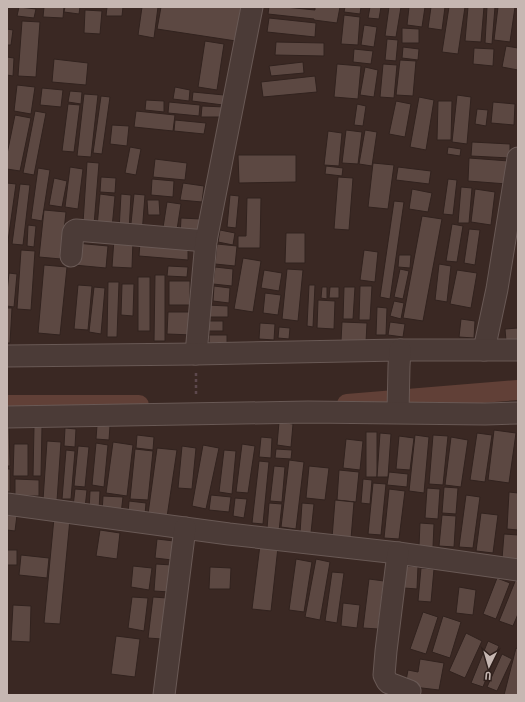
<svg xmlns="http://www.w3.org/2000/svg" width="525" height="702" viewBox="0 0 525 702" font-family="'Roboto Condensed',sans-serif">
	<rect width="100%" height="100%" fill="#3a2823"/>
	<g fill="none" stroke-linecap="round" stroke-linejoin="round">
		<!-- canal -->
		<g stroke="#614037" stroke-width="20">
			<polyline points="347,404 518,390"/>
			<polyline points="7,405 139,405"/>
		</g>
	</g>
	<!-- building -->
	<g fill="#5c4842" stroke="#31221e">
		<polygon points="19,7 36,9 34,18 17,16"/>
		<polygon points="44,7 64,7 63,18 43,17"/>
		<polygon points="65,7 80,7 79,14 64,12"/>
		<polygon points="107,7 123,7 122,16 106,16"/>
		<polygon points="142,7 158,7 154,38 138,35"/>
		<polygon points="161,7 241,7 236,41 157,29"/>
		<polygon points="269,7 285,7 315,10 315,7 340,7 337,23 314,20 314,19 268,14"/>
		<polygon points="345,7 361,7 360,14 344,12"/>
		<polygon points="370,7 381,7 379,19 368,18"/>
		<polygon points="389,7 401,7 396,37 385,36"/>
		<polygon points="409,7 425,7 422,27 407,25"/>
		<polygon points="431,7 445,7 442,30 428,28"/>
		<polygon points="449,7 465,7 458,54 442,52"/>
		<polygon points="468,7 484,7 481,42 465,41"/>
		<polygon points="487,7 495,7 492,44 485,43"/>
		<polygon points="498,7 515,7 510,42 494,40"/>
		<polygon points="85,10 102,11 100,34 84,33"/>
		<polygon points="344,15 360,17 358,45 341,44"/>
		<polygon points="269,18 316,23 315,37 267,32"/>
		<polygon points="22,21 40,22 36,77 18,76"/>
		<polygon points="364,25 377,27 374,47 361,45"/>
		<polygon points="402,28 419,29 419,43 402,43"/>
		<polygon points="7,29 13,30 11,45 7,45"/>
		<polygon points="387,39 398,40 396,61 385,60"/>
		<polygon points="205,41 224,44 217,90 198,87"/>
		<polygon points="276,42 324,43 324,56 275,55"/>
		<polygon points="506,46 518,48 518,70 502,67"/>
		<polygon points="403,47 419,49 418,60 402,58"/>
		<polygon points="474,48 494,49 493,66 473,64"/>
		<polygon points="354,49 373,51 371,64 353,62"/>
		<polygon points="7,57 14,58 13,76 7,75"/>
		<polygon points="54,59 88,63 86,85 52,82"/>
		<polygon points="400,60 416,61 413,96 396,95"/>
		<polygon points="303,62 304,73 271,76 269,66"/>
		<polygon points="337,64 361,66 358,99 334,97"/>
		<polygon points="383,64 397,65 394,98 380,97"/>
		<polygon points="365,67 378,70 374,97 360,95"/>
		<polygon points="315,76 317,92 263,97 261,82"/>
		<polygon points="17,85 35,87 31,114 14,111"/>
		<polygon points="175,87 190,90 189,101 173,99"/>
		<polygon points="42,88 63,90 61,107 40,105"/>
		<polygon points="70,91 82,92 81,104 68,102"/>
		<polygon points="193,92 224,95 223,105 192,101"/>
		<polygon points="84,94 98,95 91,157 77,156"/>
		<polygon points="457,95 471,97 467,144 452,142"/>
		<polygon points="101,96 110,97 102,154 93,153"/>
		<polygon points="419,97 434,100 426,150 410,147"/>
		<polygon points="146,100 164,101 164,112 145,110"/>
		<polygon points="396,101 411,104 405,137 389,134"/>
		<polygon points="438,101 452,101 451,140 437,140"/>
		<polygon points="169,102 200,105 199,116 168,113"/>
		<polygon points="493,102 515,104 514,125 491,123"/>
		<polygon points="68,104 80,105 74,152 62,151"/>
		<polygon points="357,104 366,106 363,126 354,125"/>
		<polygon points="202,106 225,107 225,117 201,117"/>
		<polygon points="477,109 488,110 486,126 475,124"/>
		<polygon points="35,111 46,113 34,175 23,173"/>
		<polygon points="136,111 175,115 173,131 134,127"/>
		<polygon points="15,115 31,118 20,171 7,169 7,154"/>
		<polygon points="175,120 206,123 204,134 174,131"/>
		<polygon points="112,125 129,126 127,146 110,144"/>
		<polygon points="346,130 362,132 358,164 342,163"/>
		<polygon points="365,130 377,132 372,166 359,164"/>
		<polygon points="328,131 342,133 339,166 324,165"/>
		<polygon points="472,142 510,144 510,158 471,156"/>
		<polygon points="130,147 141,149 136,175 125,173"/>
		<polygon points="448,147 461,149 460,156 447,154"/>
		<polygon points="238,155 296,155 296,182 239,183"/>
		<polygon points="469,158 509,161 507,184 468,181"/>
		<polygon points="155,159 187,163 185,180 153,177"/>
		<polygon points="87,162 99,163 94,225 83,223"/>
		<polygon points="373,163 394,165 388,209 368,207"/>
		<polygon points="326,166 343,168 342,176 325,174"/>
		<polygon points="70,167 83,169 78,209 65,207"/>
		<polygon points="398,167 431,171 429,184 396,180"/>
		<polygon points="38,168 50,170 42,221 31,219"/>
		<polygon points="101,177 116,178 115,193 100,192"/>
		<polygon points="338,177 353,178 349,230 334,229"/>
		<polygon points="54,178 67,181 62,207 49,205"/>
		<polygon points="152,179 174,181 173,197 151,195"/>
		<polygon points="448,179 457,180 453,215 443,214"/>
		<polygon points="7,183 16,184 7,248"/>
		<polygon points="183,183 204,186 202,202 180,200"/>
		<polygon points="20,184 30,185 23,245 12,244"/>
		<polygon points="461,187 472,188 469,223 458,223"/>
		<polygon points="412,189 432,193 428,212 409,209"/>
		<polygon points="475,189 495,192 491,225 471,222"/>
		<polygon points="100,194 115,196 112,228 97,227"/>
		<polygon points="121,194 131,195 129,231 119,230"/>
		<polygon points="134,194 145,195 142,234 130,233"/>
		<polygon points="230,195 239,196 236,228 227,227"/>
		<polygon points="247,198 261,198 260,248 238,248 238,236 246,236"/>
		<polygon points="147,200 159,200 160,215 148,215"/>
		<polygon points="394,201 404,202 390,299 380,297"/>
		<polygon points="167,202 181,204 176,236 162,234"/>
		<polygon points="44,210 66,212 61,259 39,257"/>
		<polygon points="422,216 442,219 423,321 403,318"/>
		<polygon points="181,218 201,219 199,237 180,236"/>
		<polygon points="452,224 463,226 457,262 446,261"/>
		<polygon points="28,225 36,226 34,247 27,246"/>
		<polygon points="469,229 480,230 475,265 464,263"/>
		<polygon points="220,230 235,233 233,245 218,242"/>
		<polygon points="286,233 305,233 305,263 285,263"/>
		<polygon points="114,239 133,240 132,268 112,267"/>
		<polygon points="140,242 188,245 188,260 139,256"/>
		<polygon points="76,243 108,246 106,268 74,265"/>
		<polygon points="217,244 237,246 235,266 215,264"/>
		<polygon points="21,250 35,251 31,310 17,309"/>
		<polygon points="364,250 378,252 375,282 360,280"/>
		<polygon points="399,255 411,255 410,268 398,267"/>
		<polygon points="243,258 261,261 253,312 234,309"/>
		<polygon points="439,264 451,266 447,302 435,300"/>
		<polygon points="44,265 67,267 60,335 38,333"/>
		<polygon points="168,266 188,267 187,277 167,276"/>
		<polygon points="215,267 233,269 232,286 213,284"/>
		<polygon points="287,269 303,270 298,321 282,319"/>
		<polygon points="400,269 409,271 403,299 394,297"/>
		<polygon points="264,270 282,273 279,291 261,288"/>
		<polygon points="457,270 477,273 471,308 450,304"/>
		<polygon points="9,273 17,274 14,307 7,306 7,292"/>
		<polygon points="155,275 165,275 165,341 154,341"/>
		<rect x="138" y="277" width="12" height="54"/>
		<rect x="169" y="281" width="21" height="24"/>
		<polygon points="108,282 119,282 117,337 107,337"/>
		<polygon points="122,284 134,284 133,316 121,315"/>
		<polygon points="78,285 92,286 88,330 74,329"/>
		<polygon points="309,285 315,285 313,327 307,326"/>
		<polygon points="214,286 230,288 229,303 213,301"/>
		<polygon points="360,286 372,286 370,320 359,320"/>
		<polygon points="94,287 105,288 101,334 89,332"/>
		<polygon points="322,287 327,287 327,299 321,298"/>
		<polygon points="330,287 339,287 339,298 329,298"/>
		<polygon points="344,287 355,287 353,319 343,319"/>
		<polygon points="265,293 281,295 278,315 263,313"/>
		<polygon points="318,300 335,301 334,329 317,328"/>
		<polygon points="394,301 404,303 401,319 390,316"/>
		<polygon points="207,305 228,306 228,317 206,317"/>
		<polygon points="377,307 387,308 386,335 376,335"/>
		<polygon points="7,308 12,308 10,343 7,343"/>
		<polygon points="168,312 193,312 193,335 167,334"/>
		<polygon points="461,319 475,321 474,338 459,337"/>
		<rect x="207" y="321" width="16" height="10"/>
		<polygon points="342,322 367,323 366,342 341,341"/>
		<polygon points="390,322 405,324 403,337 388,335"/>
		<polygon points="260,323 275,324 274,340 259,339"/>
		<polygon points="279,327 290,328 289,339 278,338"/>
		<polygon points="518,328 518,340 506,341 505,329"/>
		<rect x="209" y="335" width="18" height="8"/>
		<polygon points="279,422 293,424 291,447 277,445"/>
		<polygon points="97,425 110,426 109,440 96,439"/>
		<polygon points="9,426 10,466 7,466 7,427"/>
		<polygon points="34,427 42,427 41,476 33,476"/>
		<polygon points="65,428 76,429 75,447 64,446"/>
		<polygon points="494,430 516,433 509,483 488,480"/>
		<rect x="366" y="432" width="11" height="45"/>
		<polygon points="380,433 391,434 388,477 377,477"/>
		<polygon points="477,433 492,435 485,482 470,480"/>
		<polygon points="137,435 154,437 153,450 136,448"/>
		<polygon points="415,435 429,437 424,493 409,491"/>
		<polygon points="433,435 448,436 443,485 429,484"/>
		<polygon points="399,436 414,438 410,470 396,469"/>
		<polygon points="261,437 272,438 271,458 259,457"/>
		<polygon points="451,437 468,440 461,487 445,485"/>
		<polygon points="346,439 363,441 360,470 343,468"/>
		<polygon points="47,441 61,442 57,501 43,500"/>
		<polygon points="113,442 133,445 127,496 106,493"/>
		<polygon points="96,443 108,445 104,487 92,485"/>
		<polygon points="14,444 28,444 28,476 13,476"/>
		<polygon points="242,444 255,446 248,493 236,492"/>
		<polygon points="203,445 219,448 206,509 192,506"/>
		<polygon points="78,446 89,447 85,487 74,486"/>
		<polygon points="182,446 196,448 192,489 178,488"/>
		<polygon points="157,448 177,450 167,517 148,514"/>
		<polygon points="135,449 153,451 148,500 130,499"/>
		<polygon points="276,449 292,450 291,459 275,458"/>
		<polygon points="66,450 75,451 71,499 62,499"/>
		<polygon points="224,450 236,451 232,494 219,492"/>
		<polygon points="289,460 304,462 296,529 281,527"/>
		<polygon points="259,461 269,462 263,524 252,523"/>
		<polygon points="274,466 285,467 282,502 270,501"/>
		<polygon points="309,466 329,468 325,500 306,498"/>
		<rect x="7" y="469" width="3" height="23"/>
		<polygon points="339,470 359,472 356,502 337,500"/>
		<polygon points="389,472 408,474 407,487 387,485"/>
		<polygon points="15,479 39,480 39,496 15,496"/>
		<polygon points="363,479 372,480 370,504 361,503"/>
		<polygon points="373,483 386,484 381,535 368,534"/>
		<polygon points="444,487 458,488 456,514 442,513"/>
		<polygon points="427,488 440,489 438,519 425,518"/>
		<polygon points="75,489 87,490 85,508 73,507"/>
		<polygon points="389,489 405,491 399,539 384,538"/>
		<polygon points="90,491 100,491 99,511 89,510"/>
		<polygon points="509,492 518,493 518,530 507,529"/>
		<polygon points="211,495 231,497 229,512 209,510"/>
		<polygon points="466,495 480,497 473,548 459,547"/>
		<polygon points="103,496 123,497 121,514 102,513"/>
		<polygon points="235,498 247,499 244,518 233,516"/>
		<polygon points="335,500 354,502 351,539 332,538"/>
		<polygon points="129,501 146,503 145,515 128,514"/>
		<polygon points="269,503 282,504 279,531 267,529"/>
		<polygon points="302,503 314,504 311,533 300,533"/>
		<polygon points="481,513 498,515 493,553 476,551"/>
		<polygon points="7,514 17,515 15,531 7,530"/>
		<polygon points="442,515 456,516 454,547 439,546"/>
		<polygon points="54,518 70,519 60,624 44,623"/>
		<polygon points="420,523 434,524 433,547 419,546"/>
		<polygon points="100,530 120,533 117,559 96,556"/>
		<polygon points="504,534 518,535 518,561 502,559"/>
		<polygon points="157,539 174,541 172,560 155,558"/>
		<polygon points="260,545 278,547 271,611 252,609"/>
		<rect x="7" y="550" width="10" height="15"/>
		<polygon points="21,555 49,558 47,578 19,575"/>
		<polygon points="296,559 312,562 304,612 289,610"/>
		<polygon points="316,559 330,562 320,620 305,617"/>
		<polygon points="156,564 172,565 170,592 154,591"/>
		<polygon points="133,566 152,568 149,590 131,587"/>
		<polygon points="405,566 418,566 417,589 404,588"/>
		<polygon points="210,567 231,568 230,589 209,589"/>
		<polygon points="421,568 434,569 431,602 418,601"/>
		<polygon points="332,572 344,573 337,623 325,621"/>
		<polygon points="497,578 510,583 496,619 483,614"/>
		<polygon points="369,579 384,581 378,629 363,628"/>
		<polygon points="516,579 518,580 518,614 513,626 499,621"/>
		<polygon points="459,587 476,590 473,615 456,613"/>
		<polygon points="132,597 148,598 144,631 128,628"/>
		<polygon points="153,597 167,598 162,639 148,638"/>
		<polygon points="343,603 360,605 357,628 341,626"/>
		<polygon points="13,605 31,606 30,642 11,641"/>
		<polygon points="423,612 438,617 426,654 410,649"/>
		<polygon points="443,616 461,622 450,658 432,652"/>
		<polygon points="466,633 482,641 465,678 449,671"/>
		<polygon points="116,636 140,639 135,677 111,674"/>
		<polygon points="488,641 499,646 483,687 471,683"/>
		<polygon points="516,648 518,649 518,695 504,695"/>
		<polygon points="502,654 512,659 497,691 487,687"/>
		<polygon points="420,659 444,663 439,690 405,686 408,670 418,672"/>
	</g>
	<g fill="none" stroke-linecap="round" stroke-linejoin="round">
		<!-- street casing -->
		<g stroke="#695955" stroke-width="23">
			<g id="street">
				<polyline points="71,256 73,233 74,231 76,230 206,241"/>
				<polyline points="484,350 497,289 518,158"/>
				<polyline points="196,354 206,241 252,7"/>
				<polyline points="7,356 196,354 400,350 518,350"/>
				<polyline points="398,412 399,366 400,350"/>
				<polyline points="7,417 308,412 485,414 518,413"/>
				<polyline points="7,504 229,534 398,553 518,570"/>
				<polyline points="398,553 386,651 384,675 387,681 389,683 410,691"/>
				<polyline points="164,695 185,528"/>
			</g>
		</g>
		<!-- path -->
		<polyline stroke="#5d484d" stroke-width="2.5" stroke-dasharray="3 3" stroke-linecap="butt" points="196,373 196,394"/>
		<!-- street -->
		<use href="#street" stroke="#4b3b37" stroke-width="21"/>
	</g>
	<!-- border -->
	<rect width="525" height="702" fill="none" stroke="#c6b7b2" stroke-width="16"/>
	<!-- north arrow -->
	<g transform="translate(489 666) rotate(185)" stroke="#2f201c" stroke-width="3" paint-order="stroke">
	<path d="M0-3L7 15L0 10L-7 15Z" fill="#c6b7b2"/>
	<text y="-6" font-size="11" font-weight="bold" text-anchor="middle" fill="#c6b7b2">U</text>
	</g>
</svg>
